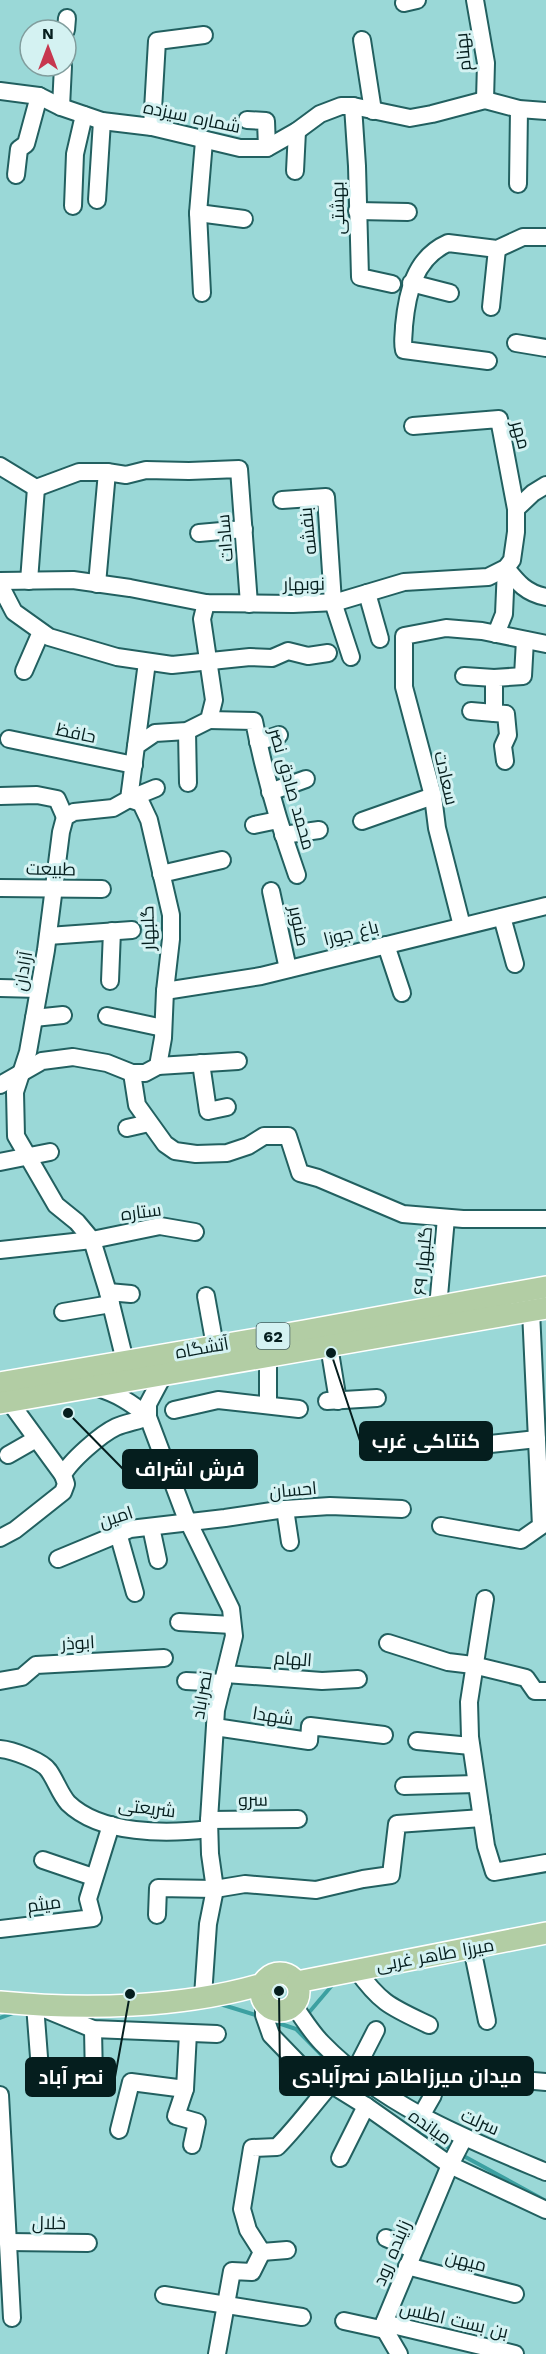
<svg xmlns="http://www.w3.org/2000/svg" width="546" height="2354" viewBox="0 0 546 2354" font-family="'Work Sans',Cairo,sans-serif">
	<rect width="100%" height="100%" fill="#9ad8d7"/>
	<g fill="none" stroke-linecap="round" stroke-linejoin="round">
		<!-- stream -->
		<g stroke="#3ca0a1" stroke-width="4">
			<polyline points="220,2004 259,2016"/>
			<polyline points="306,2016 334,1983"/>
			<polyline points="0,2018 16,2012"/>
			<polyline points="272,2021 296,2029 359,2093"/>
			<polyline points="409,2127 453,2150"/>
			<polyline points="460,2154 546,2201"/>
		</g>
		<!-- minor casing -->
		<g stroke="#226060" stroke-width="20">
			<g id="minor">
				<polyline points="475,0 486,63 485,100"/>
				<polyline points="404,3 417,0"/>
				<polyline points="66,30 67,18"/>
				<polyline points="362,40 373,111"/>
				<polyline points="0,91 39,96 61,107 102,121 152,127 240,148 267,148 297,131 320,114 341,106 353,106 410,118 432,114 485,100 519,109 546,111"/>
				<polyline points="353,106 357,166 360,277 392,284"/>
				<polyline points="61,107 63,66"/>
				<polyline points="247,120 266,121 267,148"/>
				<polyline points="152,127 157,41 204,35"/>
				<polyline points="295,171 297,131"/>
				<polyline points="16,175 19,149 26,144 39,96"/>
				<polyline points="518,184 519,109"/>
				<polyline points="97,200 102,121"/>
				<polyline points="73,206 75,154 84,115"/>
				<polyline points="357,211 408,212"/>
				<polyline points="198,213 244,219"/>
				<polyline points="411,283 450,293"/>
				<polyline points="202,293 198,213 204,141"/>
				<polyline points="491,307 497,249"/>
				<polyline points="516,343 546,348"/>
				<path d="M 488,361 L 404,350 C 402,342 404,334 404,326 C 407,294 414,258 448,243 L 497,249 L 523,237 L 546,237"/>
				<polyline points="413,426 499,419 516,509"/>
				<polyline points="0,466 36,488 79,472 107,472 126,475 146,470 189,471 239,469 249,604"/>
				<polyline points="282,500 326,497 333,602 351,657"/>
				<polyline points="199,533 244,529"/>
				<path d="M 506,568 C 518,583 526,593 546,597"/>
				<polyline points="0,581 73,580 130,588 206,603 293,604 337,602 404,582 488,577 506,568 512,560 516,532 516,509 533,493 546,485"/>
				<polyline points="29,581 36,488"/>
				<polyline points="97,584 107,472"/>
				<polyline points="0,585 14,612 49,637 117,657 172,665 250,657 272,658 288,651 308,656 328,653"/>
				<polyline points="367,593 380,639"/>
				<polyline points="496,634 504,614 506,568"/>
				<polyline points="24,671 41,632"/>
				<polyline points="464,676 494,678"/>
				<polyline points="471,711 494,713"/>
				<path d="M 209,720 L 254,721 C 264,774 279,824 297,875"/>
				<polyline points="187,731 188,783"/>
				<polyline points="9,739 134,765"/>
				<polyline points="258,742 279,735"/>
				<polyline points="136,746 147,662"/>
				<polyline points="505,761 503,746 508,735 506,714 494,713 494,678 523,676 525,640"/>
				<polyline points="270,792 306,779"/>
				<polyline points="0,796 37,795 57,799 65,817"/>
				<polyline points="129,799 156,788"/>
				<polyline points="362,821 433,796"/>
				<polyline points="254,825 278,820"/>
				<polyline points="283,835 319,830"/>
				<polyline points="161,874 222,860"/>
				<polyline points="0,888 102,889"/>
				<polyline points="271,891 288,969"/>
				<polyline points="502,917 515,964"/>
				<polyline points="462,926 437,828 433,796 404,687 404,636 446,628 482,631 546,644"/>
				<polyline points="48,936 132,930"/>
				<polyline points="386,945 402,993"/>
				<polyline points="110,981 112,931"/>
				<polyline points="0,988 39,989"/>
				<polyline points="165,991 261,976 546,906"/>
				<polyline points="107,1016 163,1028"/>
				<polyline points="34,1018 63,1015"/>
				<polyline points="201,1063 208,1111 227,1107"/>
				<polyline points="158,1066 238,1061"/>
				<polyline points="132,1073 137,1105 165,1144 175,1151 196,1154 227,1153 248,1146 264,1136 288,1136 300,1173 318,1178 403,1214 463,1219 546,1219"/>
				<polyline points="0,1085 42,1061 73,1057 107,1063 132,1073 145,1073 158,1066 163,1038 165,991 171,939 171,915 149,820 141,803 129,799"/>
				<polyline points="127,1128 149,1123"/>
				<polyline points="0,1162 50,1152"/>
				<polyline points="0,1250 92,1240 160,1226 195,1232"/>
				<polyline points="108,1292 131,1294"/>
				<polyline points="206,1296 215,1346"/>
				<polyline points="438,1307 446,1218"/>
				<polyline points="63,1312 111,1304"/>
				<polyline points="329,1346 338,1401"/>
				<polyline points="268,1357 268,1405"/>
				<polyline points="125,1361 108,1292 92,1240 77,1222 56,1205 16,1136 15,1092 28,1052 46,950 61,832 65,817 74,812 113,808 129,799 136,746 155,733 187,731 209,720 214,700 202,619 206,603"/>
				<polyline points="164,1374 148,1404 148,1417 185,1515 231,1609 234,1636 216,1710 209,1820 210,1854 215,1889 208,1924 203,1996"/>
				<path d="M 95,1387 C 117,1394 131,1402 148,1417"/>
				<polyline points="9,1401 63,1475"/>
				<polyline points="327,1401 377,1398"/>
				<polyline points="174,1410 218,1400 299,1409"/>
				<polyline points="425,1451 537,1439"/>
				<polyline points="8,1455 36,1439"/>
				<polyline points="285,1509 290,1542"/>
				<polyline points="441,1526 521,1540 541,1526 531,1311"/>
				<polyline points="151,1527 158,1560"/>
				<polyline points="118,1533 135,1593"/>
				<path d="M 0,1538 L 15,1530 L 63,1492 L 66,1484 L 63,1475 C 70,1461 101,1434 116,1427 C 125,1423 138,1421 148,1417"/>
				<polyline points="58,1559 130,1529 225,1518 285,1509 330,1506 402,1509"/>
				<polyline points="485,1599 469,1702 470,1737 486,1846 494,1872 546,1863"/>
				<polyline points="179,1622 232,1625"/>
				<polyline points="388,1643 448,1662 473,1665 526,1678 535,1691 546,1691"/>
				<polyline points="225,1674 322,1681 358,1679"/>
				<polyline points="0,1681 22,1677 36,1665 164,1658"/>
				<polyline points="186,1681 223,1683"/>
				<polyline points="215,1727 309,1741 310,1726 384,1735"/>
				<polyline points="417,1741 471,1746"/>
				<path d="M 0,1749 C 12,1750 43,1761 49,1771 C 56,1781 60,1794 68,1803 C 101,1835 167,1834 209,1829"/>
				<polyline points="404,1786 476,1784"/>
				<polyline points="209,1820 298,1819"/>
				<polyline points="43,1860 93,1877"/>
				<polyline points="157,1915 158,1888 215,1889 245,1884 316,1890 363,1879 391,1875 397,1824 482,1818"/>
				<polyline points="0,1929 93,1918 88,1899 111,1825"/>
				<polyline points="472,1948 487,2021"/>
				<path d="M 356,1969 C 381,2004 391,2007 429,2025"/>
				<polyline points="264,2004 264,2015 271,2035 300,2065 366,2106 450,2165 546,2210"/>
				<path d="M 294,2006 C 303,2018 311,2032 322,2043 C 383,2106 467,2139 546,2172"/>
				<polyline points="93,2029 94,2080"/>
				<polyline points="40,2070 35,2005 93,2029 217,2034"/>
				<polyline points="355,2071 376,2030"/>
				<polyline points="500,2078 546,2082"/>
				<polyline points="185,2089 176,2116 197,2122 192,2145"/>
				<polyline points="0,2095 12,2318"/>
				<polyline points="421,2116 433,2095"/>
				<polyline points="119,2130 131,2082 185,2089 188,2033"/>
				<polyline points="340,2158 366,2106"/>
				<polyline points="386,2238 414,2250"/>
				<polyline points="8,2242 88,2243"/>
				<polyline points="262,2252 287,2250"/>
				<polyline points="407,2266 515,2294"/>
				<polyline points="164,2295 302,2317"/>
				<polyline points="344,2321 385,2330"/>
				<polyline points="384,2323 515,2354"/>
				<path d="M 217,2354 L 232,2271 L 252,2272 L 262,2252 L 248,2230 L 242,2209 L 252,2148 L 277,2147 C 296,2128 312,2106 330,2085"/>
				<polyline points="399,2354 385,2330 384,2323 450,2165 464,2138"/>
			</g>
		</g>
		<!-- major casing -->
		<g stroke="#fff" stroke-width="24">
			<g id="major">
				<polyline points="0,1383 304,1331 546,1287"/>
				<polyline points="0,1403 546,1308"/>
				<circle cx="280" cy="1992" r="19"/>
				<polyline points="297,1982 546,1933"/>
				<path d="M 0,2002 C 84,2010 182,2008 263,1984"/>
			</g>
		</g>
		<!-- minor -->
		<use href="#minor" stroke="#fff" stroke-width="16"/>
		<!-- major -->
		<use href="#major" stroke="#b2cda4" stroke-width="21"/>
	</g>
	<g text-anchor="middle" stroke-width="6" stroke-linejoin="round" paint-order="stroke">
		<!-- shield labels -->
		<rect fill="#d4f2f2" stroke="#435e5e" stroke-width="1.5" x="256.5" y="1323" width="33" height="26" rx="4.5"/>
		<g font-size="16" font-weight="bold" fill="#051e1e">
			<text x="273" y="1342">62</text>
		</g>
		<!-- street labels -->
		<g font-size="18" fill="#051e1e" stroke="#d4f2f2">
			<text transform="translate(463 52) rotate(-96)" y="6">بهنام</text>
			<text transform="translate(192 117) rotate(12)" y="6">شماره سیزده</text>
			<text transform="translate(338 208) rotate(-91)" y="6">بهشتی</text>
			<text transform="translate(521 435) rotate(75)" y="6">مهر</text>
			<text transform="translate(308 531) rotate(-96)" y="6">بنفشه</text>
			<text transform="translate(225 538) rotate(-95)" y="6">سادات</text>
			<text transform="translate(304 584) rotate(-1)" y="6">نوبهار</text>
			<text transform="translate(76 733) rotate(12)" y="6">حافظ</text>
			<text transform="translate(446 778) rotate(77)" y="6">سعادت</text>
			<text transform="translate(292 789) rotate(74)" y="6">محمد صادق نصر</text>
			<text transform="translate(51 869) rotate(1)" y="6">طبیعت</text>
			<text transform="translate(299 926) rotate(78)" y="6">صنوبر</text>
			<text transform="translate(148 928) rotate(-92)" y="6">گلبهار</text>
			<text transform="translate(351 933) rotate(-14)" y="6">باغ جوزا</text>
			<text transform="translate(23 971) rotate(-80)" y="6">آزادان</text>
			<text transform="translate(141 1212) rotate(-7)" y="6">ستاره</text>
			<text transform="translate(423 1261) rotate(-85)" y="6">۶۹ گلبهار</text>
			<text transform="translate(202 1348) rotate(-10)" y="6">آتشگاه</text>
			<text transform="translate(293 1490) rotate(-5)" y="6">احسان</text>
			<text transform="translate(116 1517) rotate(-18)" y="6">امین</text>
			<text transform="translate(78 1643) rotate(-3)" y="6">ابوذر</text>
			<text transform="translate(293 1659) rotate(4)" y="6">الهام</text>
			<text transform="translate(202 1695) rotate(-80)" y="6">نصراباد</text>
			<text transform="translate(273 1716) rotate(9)" y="6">شهدا</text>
			<text transform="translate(253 1800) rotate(-1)" y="6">سرو</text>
			<text transform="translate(147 1808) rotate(7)" y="6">شریعتی</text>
			<text transform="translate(44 1904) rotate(-8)" y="6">میثم</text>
			<text transform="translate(435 1955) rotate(-10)" y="6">میرزا طاهر غربی</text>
			<text transform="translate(480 2122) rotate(24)" y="6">سرلت</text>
			<text transform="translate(430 2127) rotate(35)" y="6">میانده</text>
			<text transform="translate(49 2223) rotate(1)" y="6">خلال</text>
			<text transform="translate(392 2253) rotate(-67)" y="6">زاینده رود</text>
			<text transform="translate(466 2261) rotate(14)" y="6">میهن</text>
			<text transform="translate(454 2320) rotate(13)" y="6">بن بست اطلس</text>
		</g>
	</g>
	<!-- callouts -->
	<path fill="none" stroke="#051e1e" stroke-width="2" d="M331 1353L360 1441M68 1413L123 1469M279 1991L280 2076M130 1994L115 2077"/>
	<g fill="#051e1e" stroke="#d4f2f2" stroke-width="2">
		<circle cx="331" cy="1353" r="6"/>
		<circle cx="68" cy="1413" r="6"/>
		<circle cx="279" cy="1991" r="6"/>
		<circle cx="130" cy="1994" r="6"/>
	</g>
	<g fill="#051e1e" stroke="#051e1e" stroke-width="2">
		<rect x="360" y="1422" width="132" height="38" rx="6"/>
		<rect x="123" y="1450" width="134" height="38" rx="6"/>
		<rect x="280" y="2057" width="253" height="38" rx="6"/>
		<rect x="26" y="2058" width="89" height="38" rx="6"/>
	</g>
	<g font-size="20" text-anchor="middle" font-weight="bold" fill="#fff">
		<text x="426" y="1448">کنتاکی غرب</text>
		<text x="190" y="1476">فرش اشراف</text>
		<text x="407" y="2083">میدان میرزاطاهر نصرآبادی</text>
		<text x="71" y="2084">نصر آباد</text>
	</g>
	<!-- north arrow -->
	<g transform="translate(48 48)"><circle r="28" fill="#d4f2f2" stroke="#819d9d" stroke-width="1.5"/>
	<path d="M0-4.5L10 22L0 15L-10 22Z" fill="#c7374f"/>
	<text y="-9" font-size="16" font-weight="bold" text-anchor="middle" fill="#051e1e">N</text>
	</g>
</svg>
